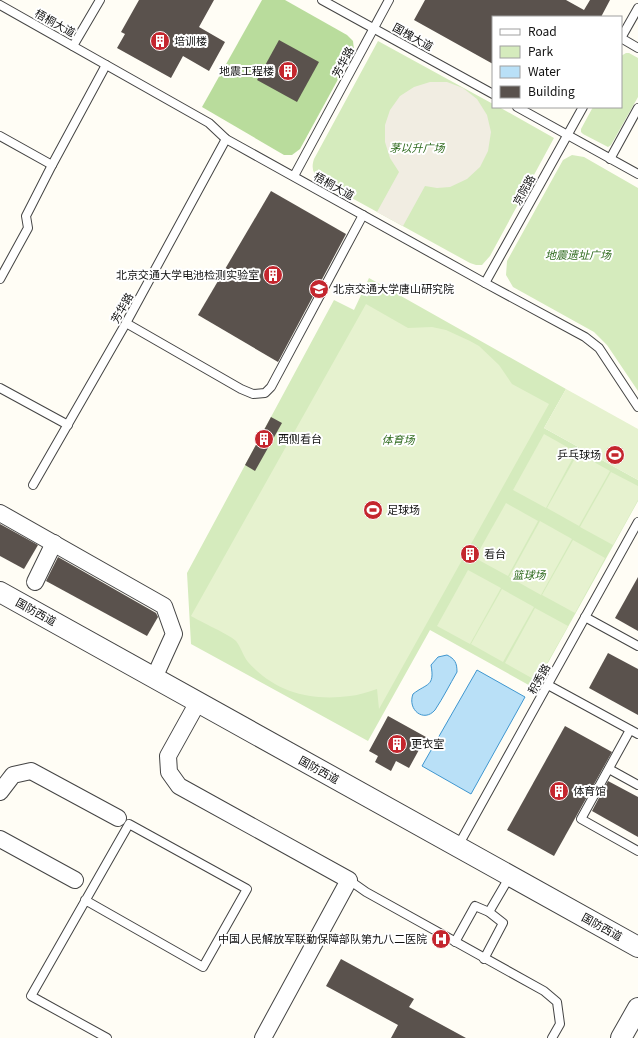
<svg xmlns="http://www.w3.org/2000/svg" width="638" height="1038" viewBox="0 0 638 1038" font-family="Georgia,'Noto Sans SC',serif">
	<rect width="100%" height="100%" fill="#fffdf5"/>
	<!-- green -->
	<g fill="#d5ebbd">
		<path d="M 378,41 L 493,104 L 493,107 L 499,107 L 554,138 L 490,256 L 482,265 L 476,265 L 470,263 L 319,180 C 313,173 311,168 314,159 Z"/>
		<polygon points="626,53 629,53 638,58 638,97 611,145 608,147 583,134 581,132 581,129 593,107 621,107 621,56"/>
		<polygon points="572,155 584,157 638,188 638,391 607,345 594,332 513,287 506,275 507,261 563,160"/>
		<polygon points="369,278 566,389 544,428 638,480 638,501 534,688 430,630 368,741 191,644 187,573 334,300 354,310"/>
	</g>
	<!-- forest -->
	<polygon fill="#b9dc9c" points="262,0 285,0 347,35 353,41 354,50 300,149 292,155 284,155 202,107"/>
	<!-- pitch -->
	<g fill="#e6f2cf">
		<path d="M 366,304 L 408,328 L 432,327 L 446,330 L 470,341 L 479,346 L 499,365 L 512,384 L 549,404 L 379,709 L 377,689 C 368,692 359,695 350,696 C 311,701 276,693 248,662 C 243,656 241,647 236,641 C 232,636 199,621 191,616 Z"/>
		<polygon points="566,389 638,429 638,480 544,428"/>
		<polygon points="544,434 576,452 546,508 513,490"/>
		<polygon points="578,453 610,471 579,526 547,508"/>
		<polygon points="611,472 638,486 638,500 613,545 580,527"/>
		<polygon points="506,503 538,521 508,576 475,558"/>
		<polygon points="540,521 572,539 541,595 509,577"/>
		<polygon points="573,540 605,558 575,613 542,595"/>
		<polygon points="468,570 501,588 470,644 437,626"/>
		<polygon points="502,589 534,607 503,662 471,644"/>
		<polygon points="535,608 568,626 537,681 505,663"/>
	</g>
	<!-- plaza -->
	<polygon fill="#f1ede2" points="430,82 447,82 463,88 477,99 487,115 491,132 488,151 480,167 467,179 450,187 437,188 425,186 403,226 377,212 399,172 390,158 385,142 385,125 390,110 400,96 414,87"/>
	<!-- water -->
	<g fill="#b9e0f7" stroke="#3f96cf">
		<path d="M 447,655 C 455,659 457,663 457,672 C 450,684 443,698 435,710 C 424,723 407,710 413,694 C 427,683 435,687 431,665 L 438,657 Z"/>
		<polygon points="477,670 525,697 471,794 422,766"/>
	</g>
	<!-- building -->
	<g fill="#5a524d">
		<polygon points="139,0 214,0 199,27 225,42 209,71 183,56 171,78 117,48 125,34 121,32"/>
		<polygon points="425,0 566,0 584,10 590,0 610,0 601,17 493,17 493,64 414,20"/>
		<polygon points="279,40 319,62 297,102 257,80"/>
		<polygon points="271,191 346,234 278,362 198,315"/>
		<polygon points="271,417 282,423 255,471 245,465"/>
		<polygon points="0,524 38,545 24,569 0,556"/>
		<polygon points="58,557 156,613 158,617 147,636 46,581"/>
		<polygon points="638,577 638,631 615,618"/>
		<polygon points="608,653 638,669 638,715 589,688"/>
		<polygon points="388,716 426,737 409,768 396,761 391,771 375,762 378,756 369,751"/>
		<polygon points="565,726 612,752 554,856 507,830"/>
		<polygon points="608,781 638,797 638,837 592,811"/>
		<polygon points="341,959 414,999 409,1007 466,1038 391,1038 398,1025 326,986"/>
	</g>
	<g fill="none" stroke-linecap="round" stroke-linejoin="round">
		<!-- service casing -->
		<g stroke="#444" stroke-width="10">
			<g id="service">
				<polyline points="322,0 493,94"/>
				<polyline points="0,5 209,123 226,139 485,283 585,337 599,348 638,407"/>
				<polyline points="638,8 621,38 638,48"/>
				<polyline points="73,46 100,0"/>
				<polyline points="517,107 638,174"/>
				<polyline points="0,136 52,165"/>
				<polyline points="610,159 638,108"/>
				<polyline points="294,176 389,0"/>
				<polyline points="0,279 28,228 26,216 52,165 106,65"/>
				<polyline points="485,283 583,107"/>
				<polyline points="126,323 241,389 253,394 265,393 271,387 363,215"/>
				<polyline points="0,388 68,425"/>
				<polyline points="33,485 126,323 226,139"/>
				<polyline points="585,617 638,646"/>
				<polyline points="548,685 638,734"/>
				<polyline points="630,730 581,819 638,851"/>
				<polyline points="609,769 638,785"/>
				<polyline points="458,846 638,522"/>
				<polyline points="349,880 366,892 544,991 557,1002 560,1024 552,1038"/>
				<polyline points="85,900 203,967 247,889 129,824 31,996 107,1038"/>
				<polyline points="489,912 510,876"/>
				<polyline points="455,942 475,906 489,912 503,923 484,959"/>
			</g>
		</g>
		<!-- minor casing -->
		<g stroke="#444" stroke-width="18">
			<g id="minor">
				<polyline points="0,513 164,606 174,634 154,678"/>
				<polyline points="35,582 54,543"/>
				<polyline points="198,702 168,756 169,772 179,786 349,880 263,1038"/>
				<polyline points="0,792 13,775 31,771 118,818"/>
				<polyline points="0,839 75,880"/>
			</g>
		</g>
		<!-- tertiary casing -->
		<g stroke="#444" stroke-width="22">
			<g id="tertiary">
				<polyline points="0,592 638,947"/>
				<polyline points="621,1038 638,1008"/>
			</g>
		</g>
		<!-- service -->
		<use href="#service" stroke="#fff" stroke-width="8"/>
		<!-- minor -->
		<use href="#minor" stroke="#fff" stroke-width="16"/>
		<!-- tertiary -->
		<use href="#tertiary" stroke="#fff" stroke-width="20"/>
	</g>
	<!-- icons -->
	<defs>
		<g id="building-disc" transform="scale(1)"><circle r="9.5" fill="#c4262e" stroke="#fff"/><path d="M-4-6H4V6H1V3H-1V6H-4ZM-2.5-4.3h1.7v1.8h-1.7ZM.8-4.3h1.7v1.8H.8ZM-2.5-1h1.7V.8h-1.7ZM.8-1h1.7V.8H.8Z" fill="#fff"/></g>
		<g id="university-disc" transform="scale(1)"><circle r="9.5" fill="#c4262e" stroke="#fff"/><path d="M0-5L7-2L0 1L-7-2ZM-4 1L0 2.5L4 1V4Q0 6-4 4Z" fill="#fff"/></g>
		<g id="stadium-disc" transform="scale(1)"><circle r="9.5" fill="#c4262e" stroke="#fff"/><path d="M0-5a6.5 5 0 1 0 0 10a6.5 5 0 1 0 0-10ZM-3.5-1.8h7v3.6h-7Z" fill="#fff"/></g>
		<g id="hospital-disc" transform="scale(1)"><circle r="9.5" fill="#c4262e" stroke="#fff"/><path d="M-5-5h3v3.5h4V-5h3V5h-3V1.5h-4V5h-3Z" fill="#fff"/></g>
	</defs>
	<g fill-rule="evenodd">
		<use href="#building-disc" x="160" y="41"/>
		<use href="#building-disc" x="288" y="71"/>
		<use href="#building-disc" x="273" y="275"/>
		<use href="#university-disc" x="319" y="289"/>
		<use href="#building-disc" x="264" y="439"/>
		<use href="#stadium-disc" x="615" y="455"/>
		<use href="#stadium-disc" x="373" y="510"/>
		<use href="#building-disc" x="470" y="554"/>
		<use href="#building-disc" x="397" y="744"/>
		<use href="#building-disc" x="559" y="791"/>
		<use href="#hospital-disc" x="441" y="939"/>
	</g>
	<g text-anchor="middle" stroke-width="4" stroke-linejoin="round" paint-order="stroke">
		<!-- street labels -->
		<g font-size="11" fill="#111" stroke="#fff">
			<text transform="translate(55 23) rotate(29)" y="4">梧桐大道</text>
			<text transform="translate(413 37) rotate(29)" y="4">国槐大道</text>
			<text transform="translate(343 62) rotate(-62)" y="4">芳华路</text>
			<text transform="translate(334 186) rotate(29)" y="4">梧桐大道</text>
			<text transform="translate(524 190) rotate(-61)" y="4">京院路</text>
			<text transform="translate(122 308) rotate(-61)" y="4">芳华路</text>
			<text transform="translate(36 612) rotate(29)" y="4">国防西道</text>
			<text transform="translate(539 679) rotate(-61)" y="4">积秀路</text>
			<text transform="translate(319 770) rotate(29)" y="4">国防西道</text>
			<text transform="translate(602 927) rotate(29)" y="4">国防西道</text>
		</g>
		<!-- poi labels -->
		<g font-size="11" fill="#111" stroke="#fff" text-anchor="start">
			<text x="174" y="45">培训楼</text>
			<text x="274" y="75" text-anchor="end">地震工程楼</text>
			<text x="259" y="279" text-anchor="end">北京交通大学电池检测实验室</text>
			<text x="333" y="293">北京交通大学唐山研究院</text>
			<text x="278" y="443">西侧看台</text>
			<text x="601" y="459" text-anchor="end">乒乓球场</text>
			<text x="387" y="514">足球场</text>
			<text x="484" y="558">看台</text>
			<text x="411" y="748">更衣室</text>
			<text x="573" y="795">体育馆</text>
			<text x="427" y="943" text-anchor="end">中国人民解放军联勤保障部队第九八二医院</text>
		</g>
		<!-- park labels -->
		<g font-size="11" font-style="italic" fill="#2f6b1f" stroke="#fff">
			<text x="417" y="152">茅以升广场</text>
			<text x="578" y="259">地震遗址广场</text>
			<text x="398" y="444">体育场</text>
			<text x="529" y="579">篮球场</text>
		</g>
	</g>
	<!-- legend -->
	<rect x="492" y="16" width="130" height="92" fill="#ffffff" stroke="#a0a0a0"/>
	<rect x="500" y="29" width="20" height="6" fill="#ffffff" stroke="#a0a0a0"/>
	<text x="528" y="36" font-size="12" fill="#111111">Road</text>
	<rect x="500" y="46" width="20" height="12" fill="#d5ebbd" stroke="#a0a0a0"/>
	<text x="528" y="56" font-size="12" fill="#111111">Park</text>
	<rect x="500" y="66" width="20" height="12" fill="#b9e0f7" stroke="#a0a0a0"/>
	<text x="528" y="76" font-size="12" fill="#111111">Water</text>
	<rect x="500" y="86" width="20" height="12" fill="#5a524d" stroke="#a0a0a0"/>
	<text x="528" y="96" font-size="12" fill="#111111">Building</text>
</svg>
